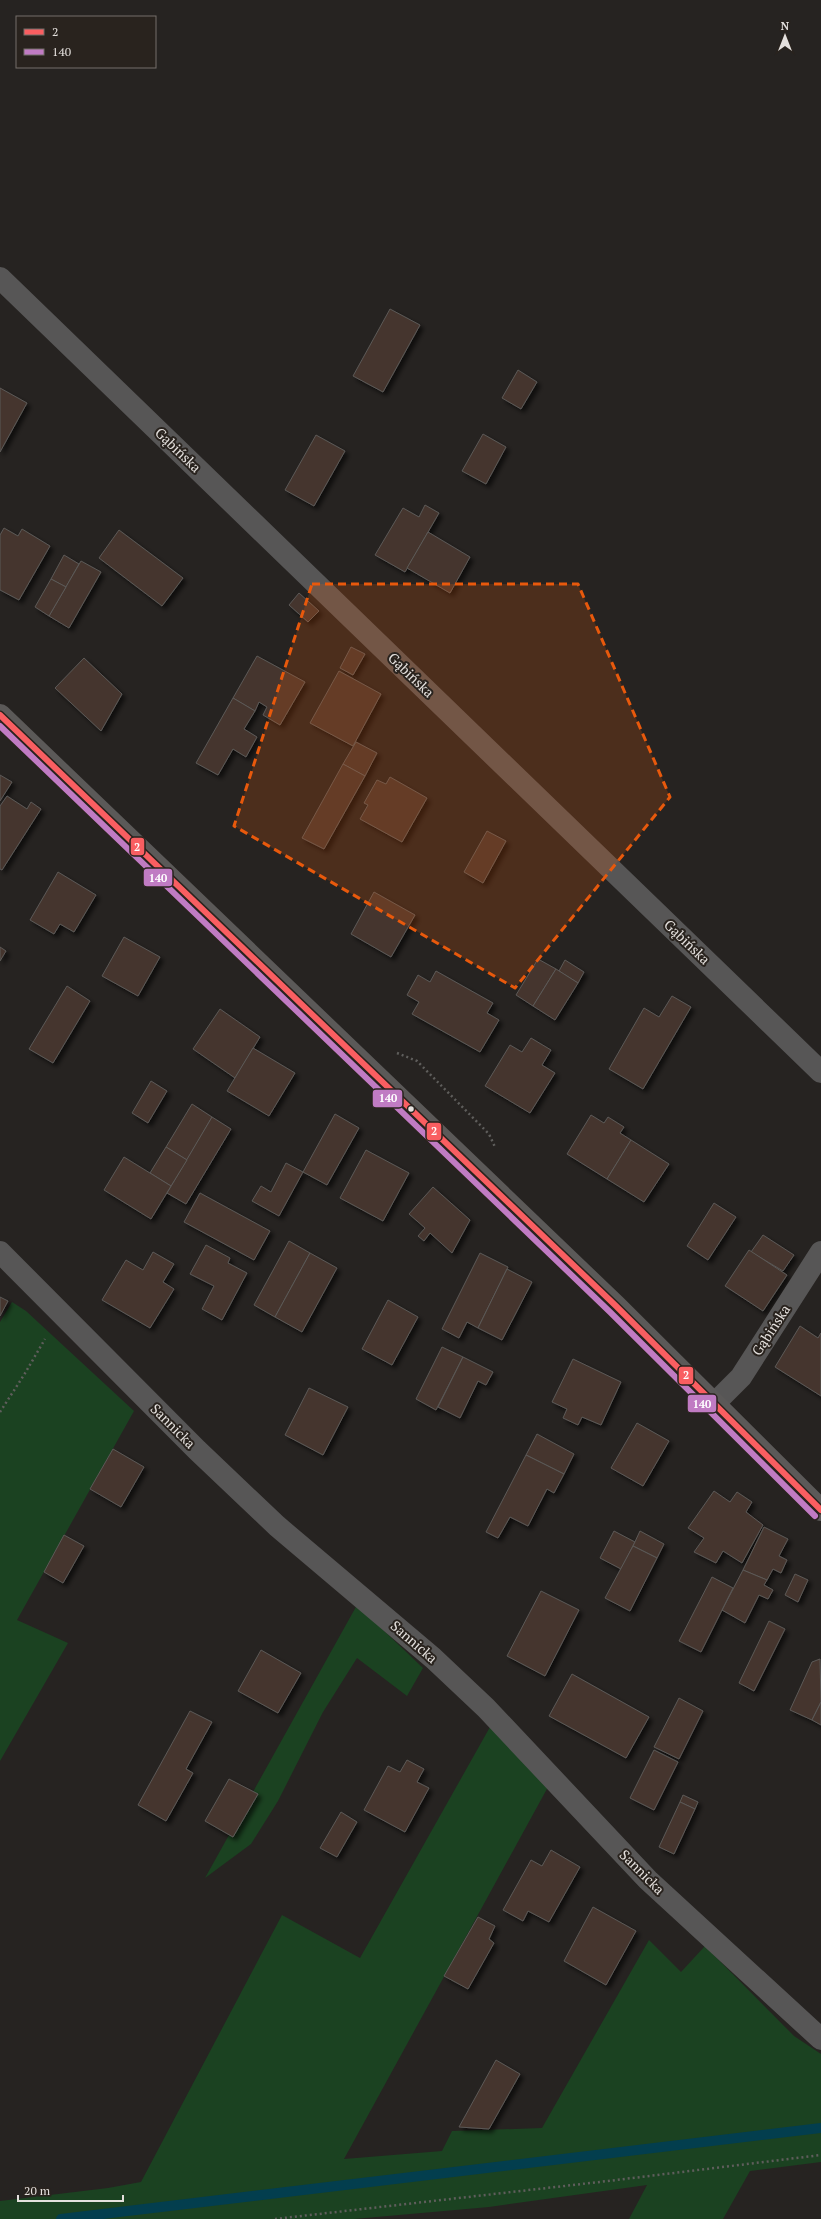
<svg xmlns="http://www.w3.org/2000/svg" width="821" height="2219" viewBox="0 0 821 2219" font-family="'PT Serif',serif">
	<defs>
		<filter id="shadow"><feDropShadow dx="3.5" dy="3.5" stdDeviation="2" flood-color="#0009"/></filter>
	</defs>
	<rect width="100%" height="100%" fill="#262321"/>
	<!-- green -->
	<g fill="#1b4221">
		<polygon points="12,1302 26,1311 134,1411 17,1620 68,1643 0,1761 0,1322"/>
		<polygon points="357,1605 423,1668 407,1696 357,1658 323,1712 278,1801 251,1844 205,1878"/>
		<polygon points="490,1727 548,1787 344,2159 442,2151 452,2131 542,2128 649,1940 681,1972 705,1946 794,2036 821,2054 821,2162 750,2171 723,2219 629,2219 647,2185 489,2207 354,2219 0,2219 0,2201 108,2188 141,2182 282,1915 360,1958"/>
	</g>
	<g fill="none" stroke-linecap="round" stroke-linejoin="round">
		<!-- stream -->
		<polyline stroke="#033e4e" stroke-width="10" points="61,2219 821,2128"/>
	</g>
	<!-- building -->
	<g fill="#45362e" stroke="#5c5957" filter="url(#shadow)">
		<polygon points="390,309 420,325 383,392 353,376"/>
		<polygon points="518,370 537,382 521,409 502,398"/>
		<polygon points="0,388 27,403 0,452"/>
		<polygon points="483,434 506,447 486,484 462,471"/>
		<polygon points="316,435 345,451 314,506 285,490"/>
		<polygon points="425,505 439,513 405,572 375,555 403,508 419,517"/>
		<polygon points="4,528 18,536 22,529 50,546 19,600 0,590 0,535"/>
		<polygon points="119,530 183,578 162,606 99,558"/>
		<polygon points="428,532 470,557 450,593 407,568"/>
		<polygon points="64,555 79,564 66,587 51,579"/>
		<polygon points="81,561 101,572 69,628 49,616"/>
		<polygon points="51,579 66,587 49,616 35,607"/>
		<polygon points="299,593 319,611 308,622 289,605"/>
		<polygon points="351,647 365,654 353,675 340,668"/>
		<polygon points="257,656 305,682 280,725 263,715 267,707 259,702 255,711 233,698"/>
		<polygon points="84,658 122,694 101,731 55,688"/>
		<polygon points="339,671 381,694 353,746 310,723"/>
		<polygon points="233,698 255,711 244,729 257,737 246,757 233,749 218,775 196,763"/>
		<polygon points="356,742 377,753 365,776 343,764"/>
		<polygon points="343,764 365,776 324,849 302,838"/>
		<polygon points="0,775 12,782 0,801"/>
		<polygon points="390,777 427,798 402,842 360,819 368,805 364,803 377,780 386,784"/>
		<polygon points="7,796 27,809 31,802 41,809 2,870 0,869 0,806"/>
		<polygon points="487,831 506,841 483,883 464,872"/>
		<polygon points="58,872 96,895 74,932 60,924 54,934 30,920"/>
		<polygon points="374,892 415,915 391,957 351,934"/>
		<polygon points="124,937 160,957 138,996 102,976"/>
		<polygon points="0,947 6,951 0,961"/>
		<polygon points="538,959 556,969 533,1006 516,995"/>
		<polygon points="565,960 584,972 578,983 559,971"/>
		<polygon points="556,969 578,983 555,1020 533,1006"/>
		<polygon points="436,971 493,1003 487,1013 499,1020 480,1052 412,1014 419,1002 407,995 418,975 430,982"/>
		<polygon points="67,986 90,1001 53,1063 29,1049"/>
		<polygon points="672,996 691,1007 643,1089 609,1069 644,1008 659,1017"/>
		<polygon points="220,1009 260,1037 235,1078 193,1049"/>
		<polygon points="531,1038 551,1050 542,1065 555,1073 530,1113 485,1086 510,1045 522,1052"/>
		<polygon points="253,1048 295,1073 269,1116 227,1091"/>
		<polygon points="151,1081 167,1091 148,1123 132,1113"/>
		<polygon points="192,1104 212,1117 187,1160 166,1147"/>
		<polygon points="335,1114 359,1128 327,1185 303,1172"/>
		<polygon points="591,1115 604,1123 608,1117 624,1127 620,1133 631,1140 607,1179 567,1154"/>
		<polygon points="212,1117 231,1129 186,1204 167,1193"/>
		<polygon points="631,1140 669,1164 644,1202 607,1179"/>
		<polygon points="166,1147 187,1160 171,1186 150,1173"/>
		<polygon points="366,1150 409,1173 383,1221 340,1198"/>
		<polygon points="124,1157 171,1186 151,1219 104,1190"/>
		<polygon points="286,1163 303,1172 279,1216 252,1201 261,1186 271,1192"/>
		<polygon points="433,1187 470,1220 452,1253 430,1233 424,1241 418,1236 425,1228 409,1214"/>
		<polygon points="200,1193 270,1231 254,1260 184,1222"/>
		<polygon points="714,1203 736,1217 708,1260 687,1246"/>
		<polygon points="763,1235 794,1255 783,1271 751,1252"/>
		<polygon points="289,1241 310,1253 275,1317 254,1305"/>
		<polygon points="206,1245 230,1258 228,1263 247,1273 222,1320 202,1309 214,1286 190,1274"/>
		<polygon points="749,1250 787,1275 763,1311 725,1286"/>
		<polygon points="153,1252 174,1264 163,1282 174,1289 150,1328 102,1300 126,1260 143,1270"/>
		<polygon points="310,1253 337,1268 302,1332 275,1317"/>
		<polygon points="480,1253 508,1267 478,1328 467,1322 459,1338 442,1329"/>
		<polygon points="507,1269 532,1282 502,1340 478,1328"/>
		<polygon points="0,1297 8,1301 0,1316"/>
		<polygon points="388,1300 418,1317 392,1365 362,1349"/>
		<polygon points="800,1326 818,1338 821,1333 821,1396 775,1367"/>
		<polygon points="442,1347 463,1357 436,1410 416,1399"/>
		<polygon points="463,1357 493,1372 486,1385 478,1381 460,1418 438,1407"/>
		<polygon points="573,1359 621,1382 601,1425 582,1417 578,1425 563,1418 567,1409 552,1402"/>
		<polygon points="309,1388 348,1407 323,1455 285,1435"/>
		<polygon points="637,1423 669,1441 643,1486 611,1468"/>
		<polygon points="537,1434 574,1454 564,1474 526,1455"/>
		<polygon points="113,1449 144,1467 121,1507 90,1489"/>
		<polygon points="526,1455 564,1474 554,1493 547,1489 528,1526 510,1517 498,1538 486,1532"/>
		<polygon points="714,1491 730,1502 737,1492 752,1502 746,1512 763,1525 742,1563 723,1551 716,1563 694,1552 704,1538 688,1528"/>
		<polygon points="764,1527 788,1539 779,1556 787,1560 781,1573 773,1569 767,1580 743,1570"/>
		<polygon points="614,1531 635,1542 621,1569 600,1558"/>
		<polygon points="640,1531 664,1544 657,1558 633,1546"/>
		<polygon points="64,1535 84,1546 63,1583 44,1572"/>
		<polygon points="633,1546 657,1558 630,1611 605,1598"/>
		<polygon points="743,1570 767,1580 764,1585 773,1590 768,1599 759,1595 745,1623 722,1610"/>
		<polygon points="795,1574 808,1580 798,1602 785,1595"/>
		<polygon points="712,1577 733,1588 701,1652 679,1641"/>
		<polygon points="541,1591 579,1610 545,1676 507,1656"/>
		<polygon points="769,1621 785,1629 754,1691 739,1683"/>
		<polygon points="261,1650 301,1673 278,1713 238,1691"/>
		<polygon points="820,1659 821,1702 812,1720 790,1710 812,1662"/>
		<polygon points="572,1674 649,1717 626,1758 549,1716"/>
		<polygon points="679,1698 703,1711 679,1759 654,1747"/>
		<polygon points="821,1702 821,1725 812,1720"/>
		<polygon points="190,1711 212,1722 186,1769 193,1773 166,1821 138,1805"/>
		<polygon points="654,1750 678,1762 654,1810 630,1798"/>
		<polygon points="407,1760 424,1769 417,1782 429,1788 405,1832 364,1810 388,1766 400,1772"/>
		<polygon points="229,1779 258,1794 233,1837 205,1821"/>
		<polygon points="683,1795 698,1802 695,1809 680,1802"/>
		<polygon points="680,1802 695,1809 674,1854 659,1847"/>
		<polygon points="341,1812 357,1822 337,1857 320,1848"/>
		<polygon points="551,1850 580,1867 549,1922 528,1911 523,1921 503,1910 531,1860 542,1866"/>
		<polygon points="593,1907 636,1931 606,1985 564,1961"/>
		<polygon points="478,1917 495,1926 489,1939 494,1943 468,1989 444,1976"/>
		<polygon points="496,2060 520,2074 489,2129 459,2127"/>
	</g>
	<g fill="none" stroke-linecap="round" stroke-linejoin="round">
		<!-- path -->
		<g stroke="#5f5e5c" stroke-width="2.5" stroke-dasharray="2 3" stroke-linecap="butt">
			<polyline points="397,1053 417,1061 489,1134 495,1147"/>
			<polyline points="0,1412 24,1375 45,1339"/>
			<polyline points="275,2219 608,2181 821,2155"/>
		</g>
		<!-- street -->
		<g stroke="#575656" stroke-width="22">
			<polyline points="0,278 821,1072"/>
			<polyline points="0,1252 197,1450 277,1526 433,1658 486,1708 648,1880 821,2039"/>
			<polyline points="714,1404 741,1377 821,1252"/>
		</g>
		<!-- secondary -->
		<polyline stroke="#5b5958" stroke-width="22" points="0,715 616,1306 821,1510"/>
		<!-- bus-1 casing -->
		<g stroke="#29231e" stroke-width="9">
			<polyline id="bus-1" points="0,715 616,1306 821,1510"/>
		</g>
		<!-- bus-2 casing -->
		<g stroke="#29231e" stroke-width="9">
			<polyline id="bus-2" points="0,726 610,1312 815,1516"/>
		</g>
		<!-- bus-1 -->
		<use href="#bus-1" stroke="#f95e61" stroke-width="6"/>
		<!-- bus-2 -->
		<use href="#bus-2" stroke="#c07bc3" stroke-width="6"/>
	</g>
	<!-- marked area -->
	<path fill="#e8590c" fill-opacity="0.2" stroke="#e8590c" stroke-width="3" stroke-dasharray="8 5" stroke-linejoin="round" d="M 312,584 L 578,584 L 670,797 L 515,988 L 234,826 Z"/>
	<!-- markers -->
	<circle fill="#e4e0dd" stroke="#29231e" stroke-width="1.5" cx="411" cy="1109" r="3.5"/>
	<g text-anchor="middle" stroke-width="4" stroke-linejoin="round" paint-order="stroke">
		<!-- street labels -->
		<g font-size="14" fill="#e4e0dd" stroke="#29231e">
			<text transform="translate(178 450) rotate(44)" y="5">Gąbińska</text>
			<text transform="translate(411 675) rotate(44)" y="5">Gąbińska</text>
			<text transform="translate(687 942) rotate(44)" y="5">Gąbińska</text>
			<text transform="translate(771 1330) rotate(-57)" y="5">Gąbińska</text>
			<text transform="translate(173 1426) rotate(45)" y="5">Sannicka</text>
			<text transform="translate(414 1642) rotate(41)" y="5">Sannicka</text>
			<text transform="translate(642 1872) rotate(45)" y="5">Sannicka</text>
		</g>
	</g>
	<g stroke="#29231e" stroke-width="1.5">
		<rect x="130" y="837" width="15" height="19" rx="4" fill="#f95e61"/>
		<rect x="143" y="868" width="30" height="19" rx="4" fill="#c07bc3"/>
		<rect x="372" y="1089" width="31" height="19" rx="4" fill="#c07bc3"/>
		<rect x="426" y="1122" width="16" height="19" rx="4" fill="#f95e61"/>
		<rect x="678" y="1366" width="16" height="19" rx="4" fill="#f95e61"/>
		<rect x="687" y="1394" width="30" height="19" rx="4" fill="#c07bc3"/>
	</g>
	<g font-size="11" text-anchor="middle" font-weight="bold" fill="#fff">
		<text x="137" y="851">2</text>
		<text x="158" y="882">140</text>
		<text x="388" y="1102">140</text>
		<text x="434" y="1135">2</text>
		<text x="686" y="1379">2</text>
		<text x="702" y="1408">140</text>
	</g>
	<!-- legend -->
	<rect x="16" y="16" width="140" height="52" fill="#29231e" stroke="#746f6a"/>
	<rect x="24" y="29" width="20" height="6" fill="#f95e61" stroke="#746f6a"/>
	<text x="52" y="36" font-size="12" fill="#e4e0dd">2</text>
	<rect x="24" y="49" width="20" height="6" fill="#c07bc3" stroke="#746f6a"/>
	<text x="52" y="56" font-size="12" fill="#e4e0dd">140</text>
	<!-- north arrow -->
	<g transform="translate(785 36)" stroke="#29231e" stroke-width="3" paint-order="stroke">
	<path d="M0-3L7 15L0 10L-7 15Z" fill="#e4e0dd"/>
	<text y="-6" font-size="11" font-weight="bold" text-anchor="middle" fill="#e4e0dd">N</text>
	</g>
	<!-- scale -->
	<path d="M18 2195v6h105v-6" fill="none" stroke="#e4e0dd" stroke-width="2"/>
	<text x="24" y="2195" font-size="12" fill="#e4e0dd" stroke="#29231e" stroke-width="3" paint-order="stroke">20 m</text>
</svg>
